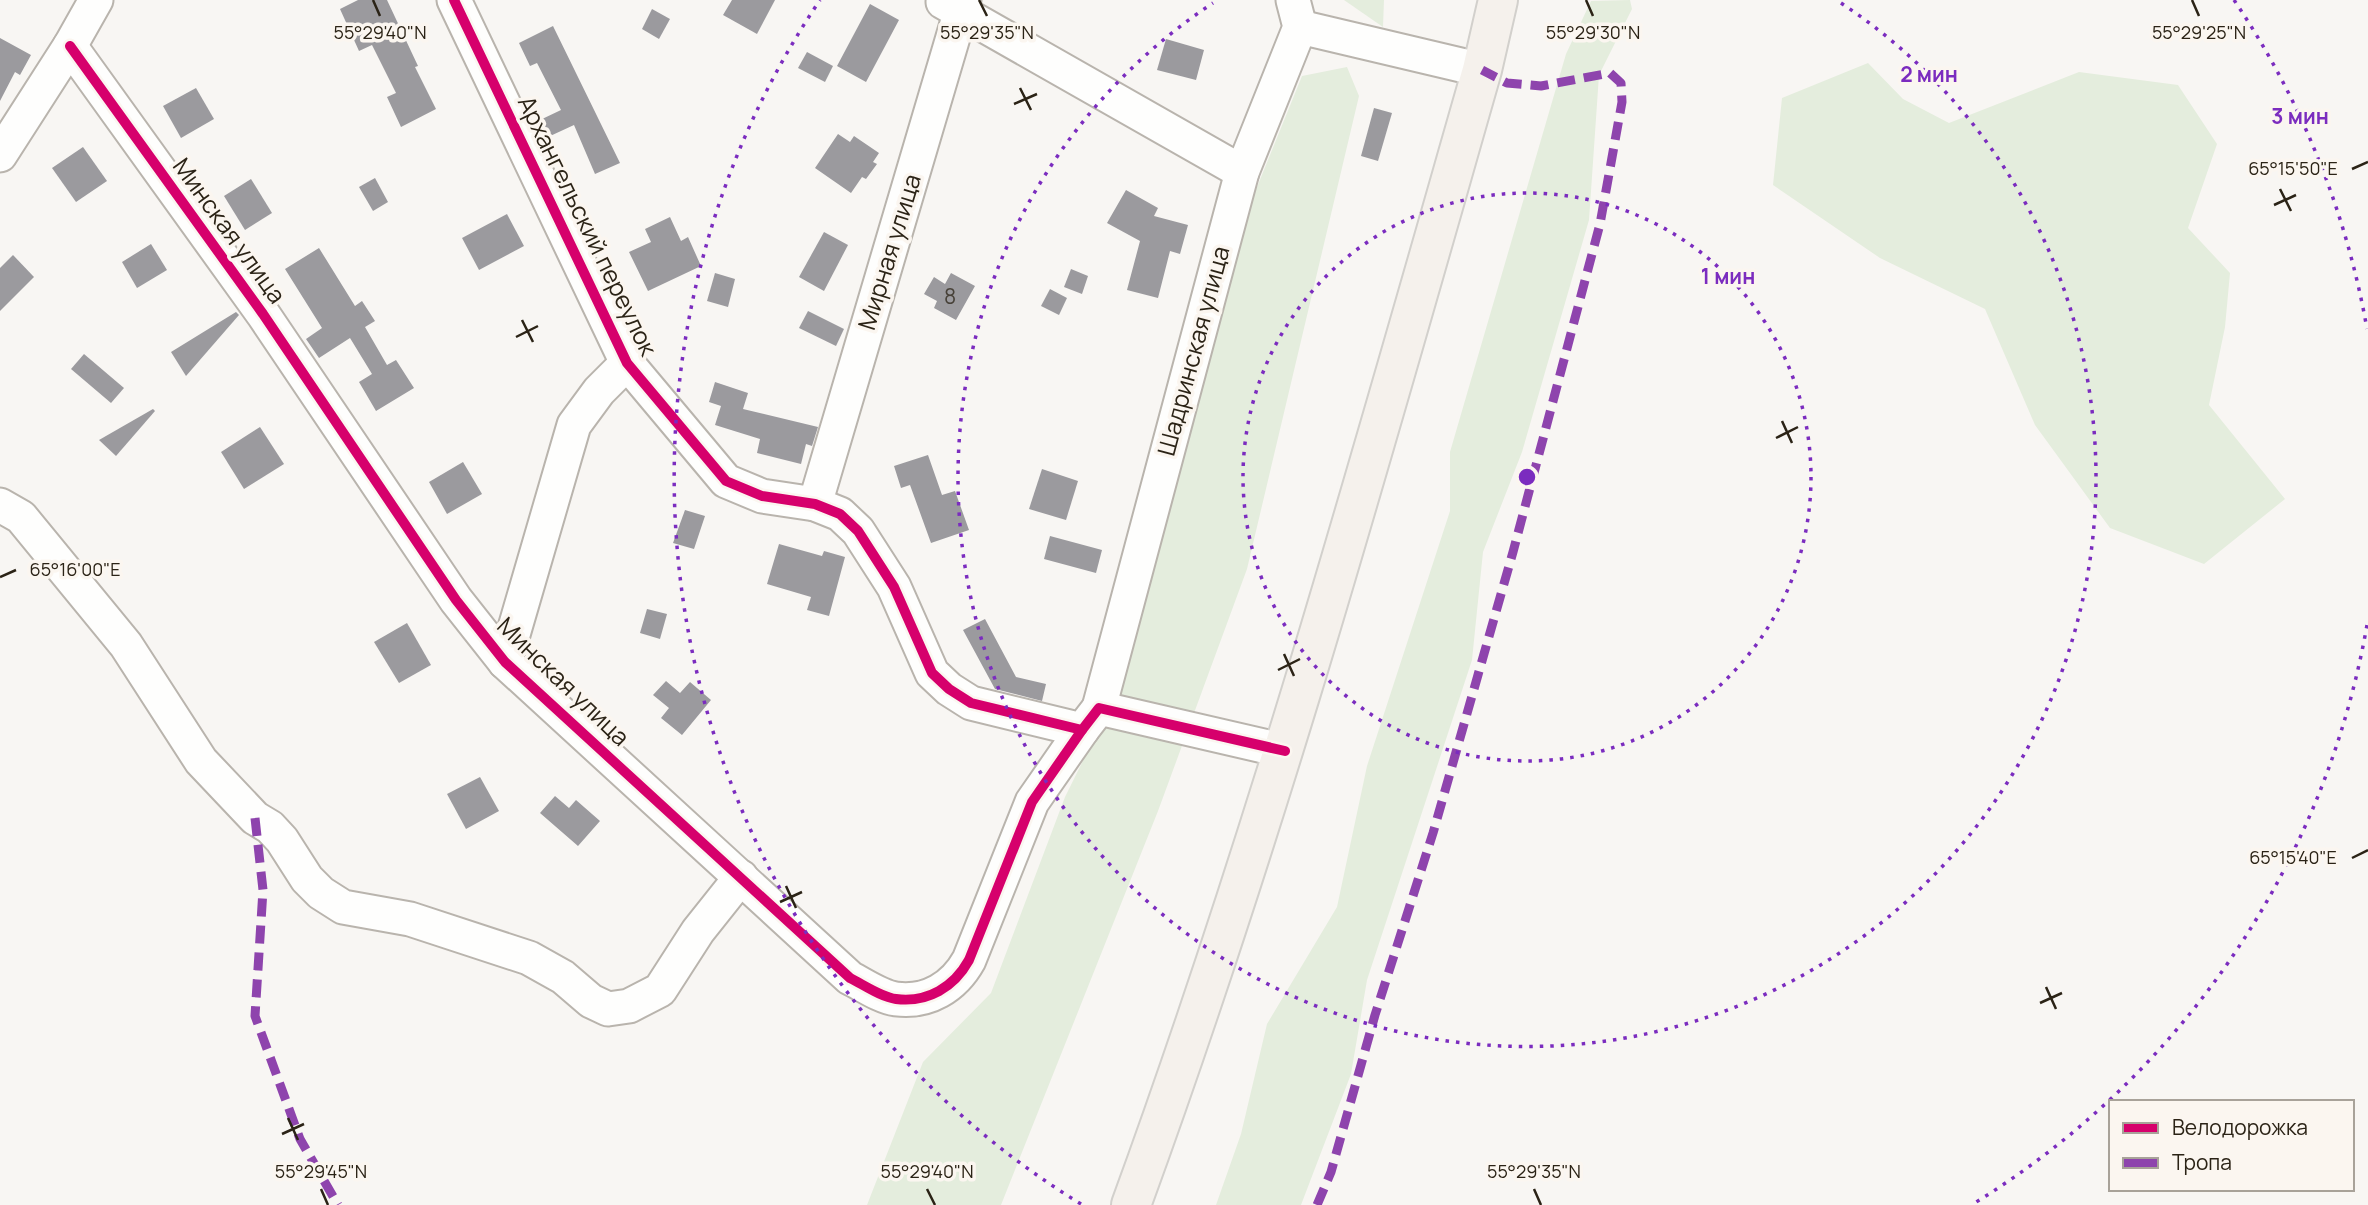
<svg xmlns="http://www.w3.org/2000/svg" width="2368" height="1205" viewBox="0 0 2368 1205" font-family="Manrope,sans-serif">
	<rect width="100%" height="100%" fill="#f8f6f3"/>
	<!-- green -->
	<g fill="#e4eddd">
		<polygon points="1344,0 1384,0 1383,27"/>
		<polygon points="1630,0 1632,9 1599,75 1589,220 1522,452 1483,552 1472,660 1367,980 1351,1074 1301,1205 1216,1205 1241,1134 1267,1024 1337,907 1367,766 1450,511 1450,452 1566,54 1591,1"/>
		<polygon points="1868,63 1903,99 1949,123 2079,72 2178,85 2217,144 2188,228 2230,273 2225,327 2209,405 2285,499 2204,564 2110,528 2035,425 1985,309 1880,258 1773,185 1782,98"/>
		<polygon points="1347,67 1359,96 1247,569 1158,811 1001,1205 867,1205 923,1062 991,993 1065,797 1119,688 1253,197 1302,76"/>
	</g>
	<!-- building -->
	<g fill="#9b9a9e">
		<polygon points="358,0 387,0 418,66 415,67 436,109 401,127 387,97 396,93 372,45 359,51 340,9"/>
		<polygon points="732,0 775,0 757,34 723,15"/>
		<polygon points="870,4 899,20 866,82 837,66"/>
		<polygon points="652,9 670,19 659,39 642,29"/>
		<polygon points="553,26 620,163 595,174 574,125 548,137 540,120 561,110 537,63 530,66 519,43"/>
		<polygon points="0,38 31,55 20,75 15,72 0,101"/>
		<polygon points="1166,39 1204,50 1196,80 1157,70"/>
		<polygon points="807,52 833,66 825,82 798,68"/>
		<polygon points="196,88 214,119 181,138 163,106"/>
		<polygon points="1374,108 1392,113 1378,161 1361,156"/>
		<polygon points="838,134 850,142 854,136 879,153 873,162 877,164 866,179 862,177 851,193 815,168"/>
		<polygon points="83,147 107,181 76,202 52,168"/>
		<polygon points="375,178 388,202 373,211 359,187"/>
		<polygon points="251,179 272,213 245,230 224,196"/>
		<polygon points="1126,190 1158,208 1154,216 1188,225 1180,254 1170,251 1158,298 1127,290 1140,241 1107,223"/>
		<polygon points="507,214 524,246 479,270 462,238"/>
		<polygon points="670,217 681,241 688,237 701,266 648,291 629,252 651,242 645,229"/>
		<polygon points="824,232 848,245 824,291 799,277"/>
		<polygon points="151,244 167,270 137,288 122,262"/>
		<polygon points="319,248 355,306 362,301 375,321 365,327 387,365 396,360 414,388 376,411 359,382 372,374 350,338 319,358 306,339 322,328 285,269"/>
		<polygon points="13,255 34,277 0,311 0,268"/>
		<polygon points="1071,269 1088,276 1082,294 1064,287"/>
		<polygon points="715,273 735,279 728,307 707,301"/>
		<polygon points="951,273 975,286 956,320 934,308 937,301 924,294 934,277 945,284"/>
		<polygon points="1050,289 1067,298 1059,315 1041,306"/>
		<polygon points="808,311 844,329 836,346 799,328"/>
		<polygon points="236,312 239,315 186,376 171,352"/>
		<polygon points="84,354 124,388 111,403 71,369"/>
		<polygon points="715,382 748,393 743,409 818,427 812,446 806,444 801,464 757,453 760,439 715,425 721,406 709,402"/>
		<polygon points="153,409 155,411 116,456 99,440"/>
		<polygon points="260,427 284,464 244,489 221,452"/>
		<polygon points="928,455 942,495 955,491 969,530 931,543 910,485 901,488 894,466"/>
		<polygon points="463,462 482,494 447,514 429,482"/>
		<polygon points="1042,469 1078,481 1066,520 1029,509"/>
		<polygon points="685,510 705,516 694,549 673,543"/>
		<polygon points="1050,536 1102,550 1096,573 1044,559"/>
		<polygon points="779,544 822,556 824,551 845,557 829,616 807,610 811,597 767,584"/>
		<polygon points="647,609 667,614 660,639 640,633"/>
		<polygon points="985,619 1016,677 1046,684 1042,701 995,689 963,630"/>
		<polygon points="407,623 431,665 399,683 374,642"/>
		<polygon points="666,681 680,693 690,682 711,700 682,735 661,718 669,708 653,695"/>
		<polygon points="480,777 499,811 466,829 447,794"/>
		<polygon points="555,796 569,808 576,800 600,821 578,846 540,813"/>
	</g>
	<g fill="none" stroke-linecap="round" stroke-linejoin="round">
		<!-- minor casing -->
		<g stroke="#b9b4ad" stroke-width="37">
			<g id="minor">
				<polyline points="454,0 627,363 726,481 762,496 815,504 840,514 858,531 894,587 932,673 949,689 971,703 1082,730 1099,708 1285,751"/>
				<polyline points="943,2 1242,172"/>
				<polyline points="1300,27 1482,70"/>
				<path d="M 70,46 L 263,314 L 456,600 L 505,662 L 850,978 C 864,985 881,997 896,999 C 928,1003 954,987 969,960 L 1032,802 L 1082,730"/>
				<polyline points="0,155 70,46 96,0"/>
				<polyline points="815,504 964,0"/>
				<polyline points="0,505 21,517 126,645 201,761 255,818 270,827 282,840 307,879 321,893 343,907 410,919 529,958 563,977 591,1001 608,1009 629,1006 660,990 698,931 741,877"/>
				<polyline points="505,662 574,425 599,391 627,363"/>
				<polyline points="1099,708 1242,172 1300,27 1293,0"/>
			</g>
		</g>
		<!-- major casing -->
		<g stroke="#d2d0cc" stroke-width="42">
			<path id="major" d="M 1131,1205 C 1267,833 1373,451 1482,70 L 1498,0"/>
		</g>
		<!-- minor -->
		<use href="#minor" stroke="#fefefd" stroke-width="33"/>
		<!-- major -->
		<use href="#major" stroke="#f5f1ec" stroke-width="38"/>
		<!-- quiet -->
		<g stroke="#8e44ad" stroke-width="9" stroke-dasharray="18 9" stroke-linecap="butt">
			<polyline points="255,818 263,890 255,1016 300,1139 338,1205"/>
			<polyline points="1317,1205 1331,1172 1375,1015 1433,833 1513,552 1600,224 1622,102 1621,83 1610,73 1541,86 1507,83 1482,70"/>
		</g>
		<!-- cycleway casing -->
		<g stroke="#fbf6f0" stroke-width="15">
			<g id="cycleway">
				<polyline points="454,0 627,363 726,481 762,496 815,504 840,514 858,531 894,587 932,673 949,689 971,703 1082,730 1099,708 1285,751"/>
				<path d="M 70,46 L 263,314 L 456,600 L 505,662 L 850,978 C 864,985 881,997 896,999 C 928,1003 954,987 969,960 L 1032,802 L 1082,730"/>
			</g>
		</g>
		<!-- cycleway -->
		<use href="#cycleway" stroke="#d6006c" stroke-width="10"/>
	</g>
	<!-- ticks -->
	<path fill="none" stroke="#2b2316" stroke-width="2.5" d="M 373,0 L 380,16M 979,0 L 987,16M 1586,0 L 1593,16M 2192,0 L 2199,16M 1020,88 L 1031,110M 1014,104 L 1037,94M 2352,169 L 2368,162M 2280,189 L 2291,211M 2274,205 L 2296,195M 522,320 L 533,342M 516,337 L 538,326M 1782,421 L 1792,443M 1776,438 L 1798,427M 0,577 L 16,570M 1284,654 L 1294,676M 1278,670 L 1300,659M 2352,858 L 2368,850M 786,886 L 796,908M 780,902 L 802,892M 2046,987 L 2056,1009M 2040,1003 L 2062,993M 288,1118 L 298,1140M 282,1134 L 304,1124M 321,1189 L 328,1205M 927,1189 L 935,1205M 1534,1189 L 1541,1205"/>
	<!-- distance rings -->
	<g fill="none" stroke="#7b2cbf" stroke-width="3.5" stroke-dasharray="3.5 7">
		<circle cx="1527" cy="477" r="284"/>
		<path d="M1841 3A569 569 0 1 1 1213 3"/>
		<path d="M2367 625A853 853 0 0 1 1973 1204M1081 1204A853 853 0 0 1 820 0M2234 0A853 853 0 0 1 2367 329"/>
	</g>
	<g text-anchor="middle" stroke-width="7" stroke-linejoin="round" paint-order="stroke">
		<!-- number labels -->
		<g font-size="21" fill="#474138">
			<text x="950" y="304">8</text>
		</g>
		<!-- street labels -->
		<g font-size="24" fill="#2b2316" stroke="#fbf6f0">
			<text transform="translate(587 226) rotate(64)" y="8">Архангельский переулок</text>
			<text transform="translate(229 231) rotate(54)" y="8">Минская улица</text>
			<text transform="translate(890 252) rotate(-73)" y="8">Мирная улица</text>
			<text transform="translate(1194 351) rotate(-75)" y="8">Шадринская улица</text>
			<text transform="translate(563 682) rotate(44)" y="8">Минская улица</text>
		</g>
	</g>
	<g font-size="18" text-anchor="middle" fill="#2b2316" stroke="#fbf6f0" stroke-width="7" stroke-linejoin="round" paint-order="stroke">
		<text x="380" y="39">55°29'40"N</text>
		<text x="987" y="39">55°29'35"N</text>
		<text x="1593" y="39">55°29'30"N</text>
		<text x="2199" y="39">55°29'25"N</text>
		<text x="2293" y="175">65°15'50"E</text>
		<text x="75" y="576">65°16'00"E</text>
		<text x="2293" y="864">65°15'40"E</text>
		<text x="321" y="1178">55°29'45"N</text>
		<text x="927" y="1178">55°29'40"N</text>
		<text x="1534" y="1178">55°29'35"N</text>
	</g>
	<circle cx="1527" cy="477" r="10" fill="#7b2cbf" stroke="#fbf6f0" stroke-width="3.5"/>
	<g font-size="21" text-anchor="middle" font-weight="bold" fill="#7b2cbf" stroke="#fbf6f0" stroke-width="7" stroke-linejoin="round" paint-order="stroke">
		<text x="1929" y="82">2 мин</text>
		<text x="2300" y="124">3 мин</text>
		<text x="1728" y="284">1 мин</text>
	</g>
	<!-- legend -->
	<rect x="2109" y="1100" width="245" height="91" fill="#fbf6f0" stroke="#a8a299" stroke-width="2"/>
	<rect x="2123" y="1123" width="35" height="10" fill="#d6006c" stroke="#a8a299" stroke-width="2"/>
	<text x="2172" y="1135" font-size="21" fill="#2b2316">Велодорожка</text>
	<rect x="2123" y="1158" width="35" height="10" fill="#8e44ad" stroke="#a8a299" stroke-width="2"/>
	<text x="2172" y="1170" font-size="21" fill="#2b2316">Тропа</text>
</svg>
